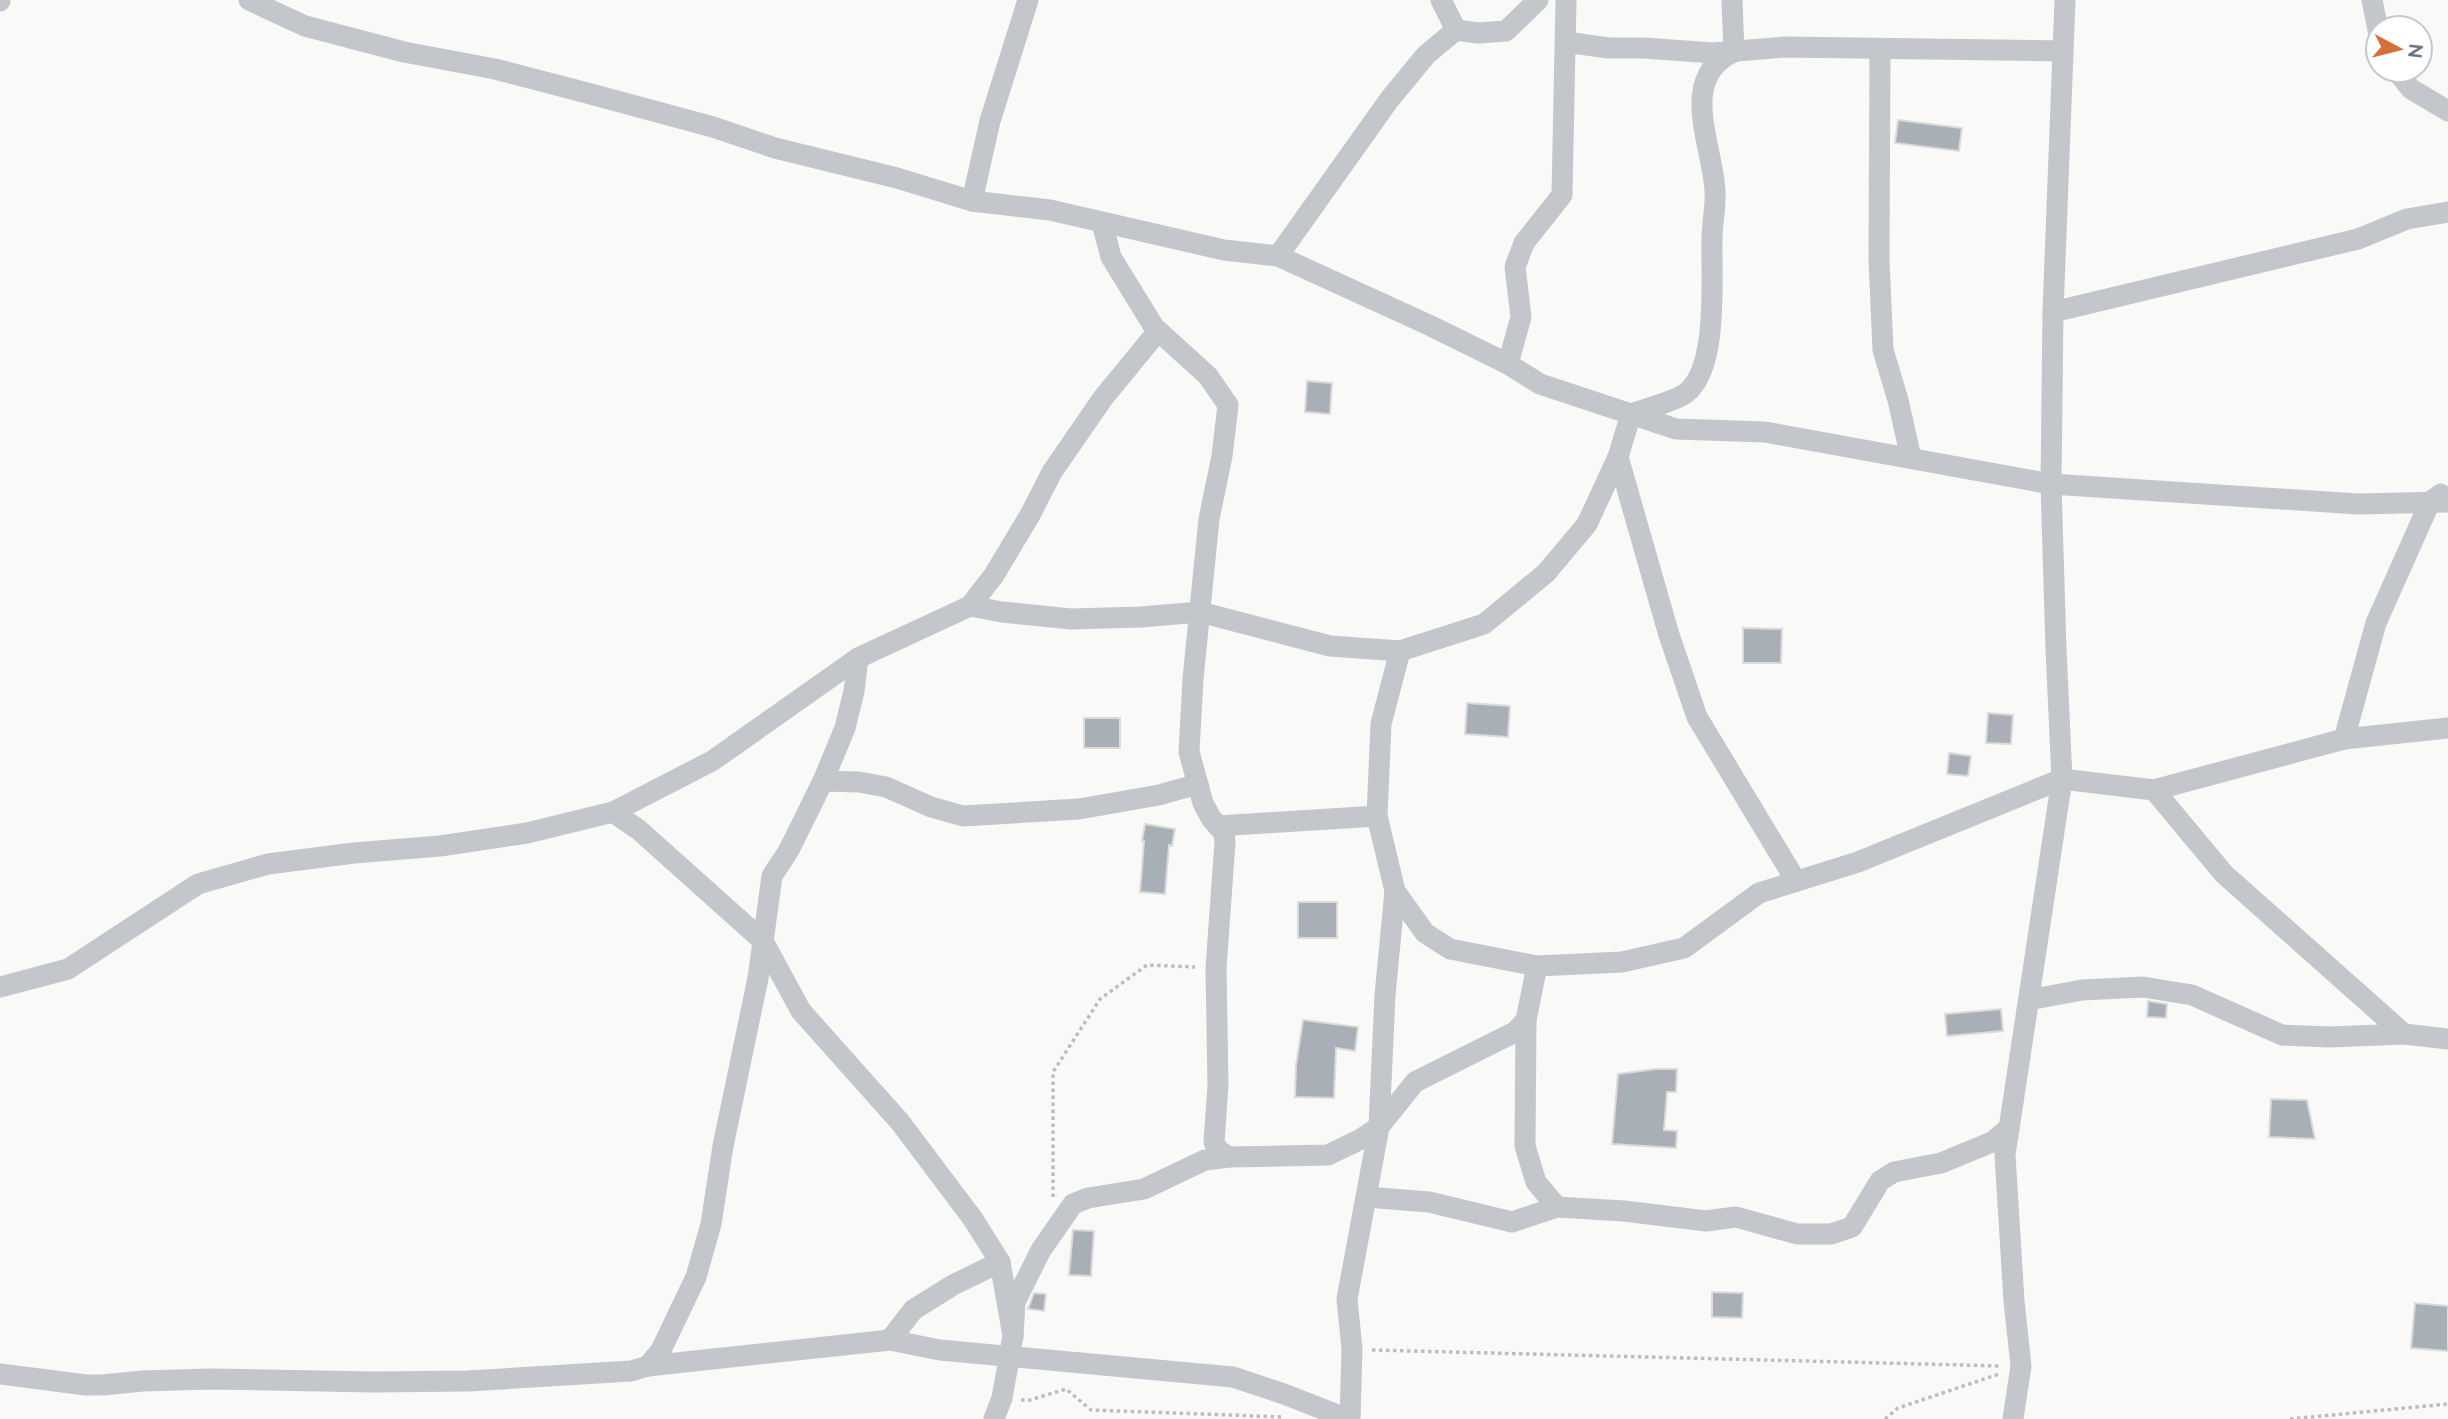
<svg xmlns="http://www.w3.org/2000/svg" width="2448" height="1419" viewBox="0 0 2448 1419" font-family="Raleway,sans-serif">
	<rect width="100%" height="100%" fill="#f9f9f7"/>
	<!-- building -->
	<g fill="#a9afb6" stroke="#dbdbd9" stroke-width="2">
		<polygon points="1898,120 1962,128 1959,151 1895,143"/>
		<polygon points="1307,381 1332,383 1330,414 1305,412"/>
		<polygon points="1743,628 1782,629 1781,663 1743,663"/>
		<polygon points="1467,703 1510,706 1508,737 1465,734"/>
		<polygon points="1988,713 2013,715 2011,744 1986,743"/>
		<rect x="1084" y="718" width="36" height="30"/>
		<polygon points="1949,753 1971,756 1968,776 1947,774"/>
		<polygon points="1145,824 1175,829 1172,846 1169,845 1165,894 1140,892 1144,841 1142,841"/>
		<rect x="1298" y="902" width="39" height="36"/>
		<polygon points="2148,1001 2167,1004 2166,1018 2147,1017"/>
		<polygon points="2001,1009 2003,1031 1947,1036 1945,1014"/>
		<polygon points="1303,1020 1358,1027 1355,1051 1336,1048 1334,1098 1295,1097 1296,1065"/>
		<polygon points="1656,1069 1677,1069 1676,1092 1667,1092 1664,1130 1677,1131 1676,1148 1612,1144 1618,1074"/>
		<polygon points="2271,1099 2307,1100 2315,1139 2269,1137"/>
		<polygon points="1073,1230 1094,1231 1091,1276 1069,1275"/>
		<polygon points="1712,1292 1743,1293 1742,1318 1712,1317"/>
		<polygon points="1034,1293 1046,1294 1044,1311 1028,1309"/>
		<polygon points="2415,1303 2448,1306 2448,1351 2411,1348"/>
	</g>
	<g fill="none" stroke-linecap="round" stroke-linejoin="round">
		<!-- path -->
		<g stroke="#bbbdc0" stroke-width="3.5" stroke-dasharray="3.5 3.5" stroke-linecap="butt">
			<polyline points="1053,1197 1053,1072 1100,999 1147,965 1195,967"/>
			<polyline points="1372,1350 2001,1366"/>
			<polyline points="1021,1400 1030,1400 1066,1389 1091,1410 1284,1417"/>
			<polyline points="1885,1419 1898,1408 1999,1374"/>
			<polyline points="2290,1419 2448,1404"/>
		</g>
		<!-- street -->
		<g stroke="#c3c6ca" stroke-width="21">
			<polyline points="249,0 305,26 404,52 495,69 587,93 713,127 775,148 897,178 972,201 1050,210 1224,250 1278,256 1431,326 1508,364 1540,384 1676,429 1765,432 2051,484 2358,504 2448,502"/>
			<polyline points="1441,0 1456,30"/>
			<path d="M 1732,0 L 1734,52 C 1677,77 1713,146 1715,191 C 1716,207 1712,223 1712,239 C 1711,277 1719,368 1686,393 C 1676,401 1645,409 1631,414 L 1618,457 L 1669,635 L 1697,717 L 1796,881"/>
			<polyline points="2372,0 2378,30"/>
			<polyline points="0,1 0,0"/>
			<polyline points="1566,42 1608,48 1644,48 1713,53 1785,47 2063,51"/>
			<polyline points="1880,49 1879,260 1883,350 1898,400 1911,458"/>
			<polyline points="2396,70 2411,89 2448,111"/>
			<polyline points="972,201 990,121 1028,0"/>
			<polyline points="1102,223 1111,257 1154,327 1208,376 1228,405 1222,456 1209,519 1193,679 1189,752 1203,803 1211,818 1224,833 1225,842 1216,968 1218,1085 1214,1142 1218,1150 1229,1157 1328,1155 1359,1140 1379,1127 1385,995 1395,891"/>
			<polyline points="1278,256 1389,100 1426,55 1456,30 1478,33 1506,31 1538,0"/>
			<polyline points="2053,312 2358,239 2407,219 2448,212"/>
			<polyline points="1508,364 1521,317 1515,267 1524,243 1562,195 1566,0"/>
			<polyline points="970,606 994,575 1030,515 1052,472 1103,398 1158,331"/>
			<polyline points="1400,651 1381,724 1377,816 1395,891 1425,933 1450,949 1537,966 1622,962 1684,948 1759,893 1858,862 2062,779 2154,790 2344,739 2376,623 2430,502 2441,494"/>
			<polyline points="2344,739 2448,728"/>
			<polyline points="823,781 859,782 886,787 931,807 963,816 1079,809 1159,795 1198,784"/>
			<polyline points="2154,790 2224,874 2404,1034 2448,1039"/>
			<polyline points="613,812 712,761 858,658 970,606 1002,612 1071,619 1141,617 1200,612 1330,646 1400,651 1484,624 1546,573 1587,524 1618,457"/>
			<polyline points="1218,826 1377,816"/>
			<polyline points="0,987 68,969 198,884 268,864 354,853 440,846 527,833 613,812 639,830 763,941 801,1011 900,1122 973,1219 1000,1262 1013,1336"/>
			<polyline points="2029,1000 2082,990 2143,987 2192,995 2282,1035 2330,1037 2404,1034"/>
			<polyline points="1526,1020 1525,1146 1536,1182 1557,1207"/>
			<polyline points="1366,1197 1429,1202 1512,1222 1557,1207 1624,1211 1706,1221 1736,1217 1797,1234 1831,1234 1852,1227 1880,1181 1894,1172 1941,1163 1992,1142 2009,1128"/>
			<polyline points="890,1340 913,1310 953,1285 1000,1262"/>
			<polyline points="648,1366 890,1340 940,1350 1233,1377 1284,1394 1348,1419"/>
			<polyline points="0,1374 86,1385 102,1385 143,1381 212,1379 373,1382 468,1381 631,1371 648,1366 661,1350 696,1277 711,1224 723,1146 758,978 772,876 789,850 823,781 845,728 854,691 858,658"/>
			<polyline points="994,1419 1002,1398 1013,1336 1015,1302 1041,1250 1073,1204 1088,1198 1144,1189 1205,1160 1229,1157"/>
			<polyline points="1350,1419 1352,1349 1347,1299 1379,1127 1415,1082 1515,1032 1526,1020 1537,966"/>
			<polyline points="2013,1419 2021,1366 2014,1301 2005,1155 2062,779 2056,649 2051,484 2053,312 2065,0"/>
		</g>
	</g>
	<!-- north arrow -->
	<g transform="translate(2399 49) rotate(97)"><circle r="33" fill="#ffffff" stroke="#c4c9cf" stroke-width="2"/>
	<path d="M0-5L12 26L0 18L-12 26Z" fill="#d5703b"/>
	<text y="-10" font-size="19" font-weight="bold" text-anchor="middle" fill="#6b7786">N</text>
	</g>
</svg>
